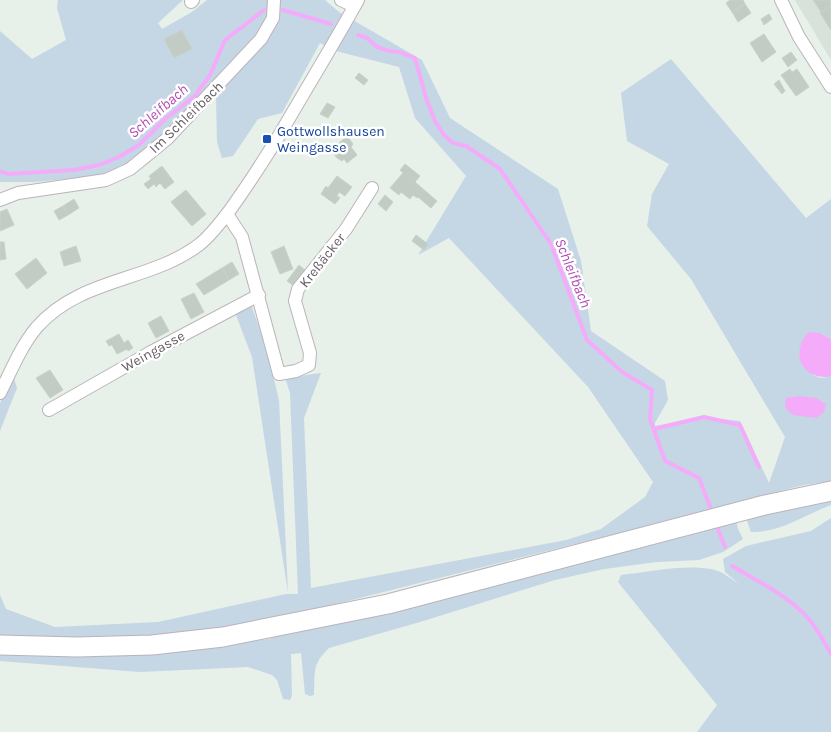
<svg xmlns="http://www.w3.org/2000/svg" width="831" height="732" viewBox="0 0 831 732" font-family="Karla,sans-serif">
	<rect width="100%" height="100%" fill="#e7f0e9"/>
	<!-- education -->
	<polygon fill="#d8e2db" points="795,0 831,0 831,60"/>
	<!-- green -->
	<g fill="#c5d6e5">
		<path d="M 58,0 L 183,0 L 158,23 L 162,29 L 192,12 L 207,0 L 325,0 L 339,12 L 422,60 L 450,118 L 558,189 L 581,261 L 591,331 L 665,381 L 668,400 L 655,423 L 655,426 L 702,417 L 740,421 L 769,483 L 785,437 L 691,279 L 647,226 L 652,194 L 669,164 L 627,141 L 621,93 L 671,59 L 806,218 L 831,199 L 831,339 L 820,333 L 814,333 L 813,375 L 821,378 L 829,377 L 831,375 L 831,481 L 804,485 L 732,503 L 738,529 L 743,539 L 723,552 L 699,560 L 657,562 L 604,569 L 555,580 L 420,622 L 329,648 C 312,664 315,672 314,695 L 310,696 L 305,694 L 301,653 L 291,654 L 292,696 L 290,700 L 283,699 L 277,680 L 272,675 L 248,667 L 140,672 L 0,661 L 0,653 L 161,654 L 269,639 L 301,627 L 703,512 L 264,622 L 156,636 L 70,640 L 0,635 L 0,595 L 6,609 L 55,627 L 158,622 L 286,594 L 298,594 L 290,393 L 285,378 L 321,373 L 304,418 L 311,588 L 566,540 L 601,529 L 645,497 L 653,482 L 588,387 L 449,238 L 418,255 L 466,176 L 415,118 L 399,67 L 336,51 L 320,43 L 282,113 L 258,119 L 233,156 L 222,158 L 217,142 L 216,98 L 266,39 L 260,37 L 165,134 L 128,165 L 106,175 L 35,182 L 0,182 L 0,31 L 32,59 L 66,40 L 57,8 Z"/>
		<polygon points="251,305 265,343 279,400 288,593 252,357 236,315"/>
		<polygon points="13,375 17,388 0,431 0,403"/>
		<path d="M 831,497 L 831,505 C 804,515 780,533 751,532 L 746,518 Z"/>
		<path d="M 831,518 L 831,732 L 697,732 L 717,705 L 618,582 L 621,575 C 647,572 685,564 711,569 C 722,571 730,578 739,584 L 725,572 L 723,559 L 746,546 L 811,531 Z"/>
	</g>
	<!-- water -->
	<g fill="#f4acfa">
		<path d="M 809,332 L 820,333 L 831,339 L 831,375 L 829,377 C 800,379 790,351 809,332 Z"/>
		<polygon points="800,396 816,398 826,404 824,412 816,418 793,415 785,408 786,398"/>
	</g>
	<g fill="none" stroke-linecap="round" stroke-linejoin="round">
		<!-- stream -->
		<g stroke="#f4acfa" stroke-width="4">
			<polyline points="283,10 331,24"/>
			<polyline points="358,35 367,38 377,47 389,51 399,52 415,58 426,98 435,121 444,135 453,143 466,146 500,169 551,244 587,340 622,372 652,390 650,419 665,461 699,478 712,512"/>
			<polyline points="0,171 8,174 74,170 99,165 119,157 139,145 164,120 195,96 210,75 225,40 264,10"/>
			<polyline points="654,429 704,417 740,425 759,467"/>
			<polyline points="716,524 725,547"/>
			<path d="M 732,566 C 757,581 787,595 807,617 C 817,628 824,641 831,654"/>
		</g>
	</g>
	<!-- building -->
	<g fill="#c3cbc5" stroke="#c6d4c8">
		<polygon points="730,0 743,0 745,4 732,12 726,3"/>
		<polygon points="813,0 830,0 831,6 821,12"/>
		<polygon points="745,4 751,13 738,22 732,12"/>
		<polygon points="831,6 831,30 820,13"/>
		<polygon points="769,14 772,19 764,25 761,19"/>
		<polygon points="182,30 192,49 174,58 164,39"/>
		<polygon points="764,34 776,52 762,62 750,43"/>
		<polygon points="791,52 797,60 788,67 782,58"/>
		<polygon points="790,69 792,72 797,69 809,87 796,96 781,75"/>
		<polygon points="359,73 368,80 364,85 355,78"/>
		<polygon points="779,80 785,91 782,94 774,84"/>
		<polygon points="327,103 335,107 328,118 320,114"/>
		<polygon points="347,136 353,144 351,147 357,155 347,163 344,159 342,161 337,158 331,150"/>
		<polygon points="405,164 420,176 415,182 437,201 431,208 418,197 417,198 413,195 410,199 401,192 399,195 390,188 403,173 400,170"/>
		<polygon points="162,166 174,182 165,189 160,183 156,187 154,184 148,189 144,184 151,179 149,176"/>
		<polygon points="337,176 352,187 345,196 339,192 337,196 340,198 335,204 321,194 326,186 328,188"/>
		<polygon points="186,190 206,214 192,226 171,202"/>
		<polygon points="385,195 393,202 386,211 378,204"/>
		<polygon points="74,199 79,208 68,215 63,206"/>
		<polygon points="63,206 68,215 59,220 54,211"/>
		<polygon points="7,209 14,225 0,231 0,212"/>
		<polygon points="416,235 428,244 424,250 412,241"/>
		<polygon points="0,242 4,242 6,259 0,260"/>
		<polygon points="76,246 81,261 64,266 60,252"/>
		<polygon points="284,246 293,269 280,274 271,252"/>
		<polygon points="36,258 47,273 27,289 15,274"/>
		<polygon points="232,262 239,274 229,280 222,268"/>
		<polygon points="299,265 306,271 294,286 287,281"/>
		<polygon points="222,268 229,280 204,295 196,284"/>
		<polygon points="194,293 204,312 191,319 181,299"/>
		<polygon points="161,316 169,331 156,338 148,323"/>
		<polygon points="119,334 124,343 128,340 133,348 128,351 127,349 117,354 112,345 109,346 106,341"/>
		<polygon points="50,370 63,390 50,398 36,378"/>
	</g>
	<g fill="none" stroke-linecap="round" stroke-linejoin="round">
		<!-- minor casing -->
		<g stroke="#bbb4ba" stroke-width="14">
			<g id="minor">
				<polyline points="341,0 354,6"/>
				<polyline points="781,0 799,37 831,87"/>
				<polyline points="191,2 193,0"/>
				<polyline points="0,200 18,193 106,180 130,169 168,138 261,39 273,18 274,0"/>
				<polyline points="227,214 242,237 279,374 296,371 309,365 310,353 295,301 298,289 346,229 372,188"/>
				<path d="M 0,393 C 11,371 21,346 37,327 C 81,277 151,282 200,244 C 212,234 221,222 230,210 C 248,185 264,160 280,134 C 306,89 333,45 358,0"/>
				<polyline points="49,410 151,352 259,295"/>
			</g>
		</g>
		<!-- secondary casing -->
		<g stroke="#bab3ba" stroke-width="21">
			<polyline id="secondary" points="0,645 77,647 152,645 223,637 388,604 765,505 831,491"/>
		</g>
		<!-- minor -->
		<use href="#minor" stroke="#fff" stroke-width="12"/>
		<!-- secondary -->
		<use href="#secondary" stroke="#fff" stroke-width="19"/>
	</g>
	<!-- markers -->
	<rect fill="#1a4fb4" stroke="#fff" stroke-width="2" x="262" y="134" width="10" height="10" rx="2.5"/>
	<g text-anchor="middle" stroke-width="5" stroke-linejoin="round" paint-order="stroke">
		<!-- street labels -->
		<g font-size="14" fill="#665e66" stroke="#fff">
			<text transform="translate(186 117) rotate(-44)" y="5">Im Schleifbach</text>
			<text transform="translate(322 260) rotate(-52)" y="5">Kreßäcker</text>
			<text transform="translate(153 351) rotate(-29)" y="5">Weingasse</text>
		</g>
		<!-- transit labels -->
		<g font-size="14" fill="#164399" stroke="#fff" text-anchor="start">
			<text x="277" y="136">Gottwollshausen<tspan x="277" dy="16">Weingasse</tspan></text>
		</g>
		<!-- water labels -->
		<g font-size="15" font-style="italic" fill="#b44cb5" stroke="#fff">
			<text transform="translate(158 111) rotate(-41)" y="5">Schleifbach</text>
			<text transform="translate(573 273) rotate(68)" y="5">Schleifbach</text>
		</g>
	</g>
</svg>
